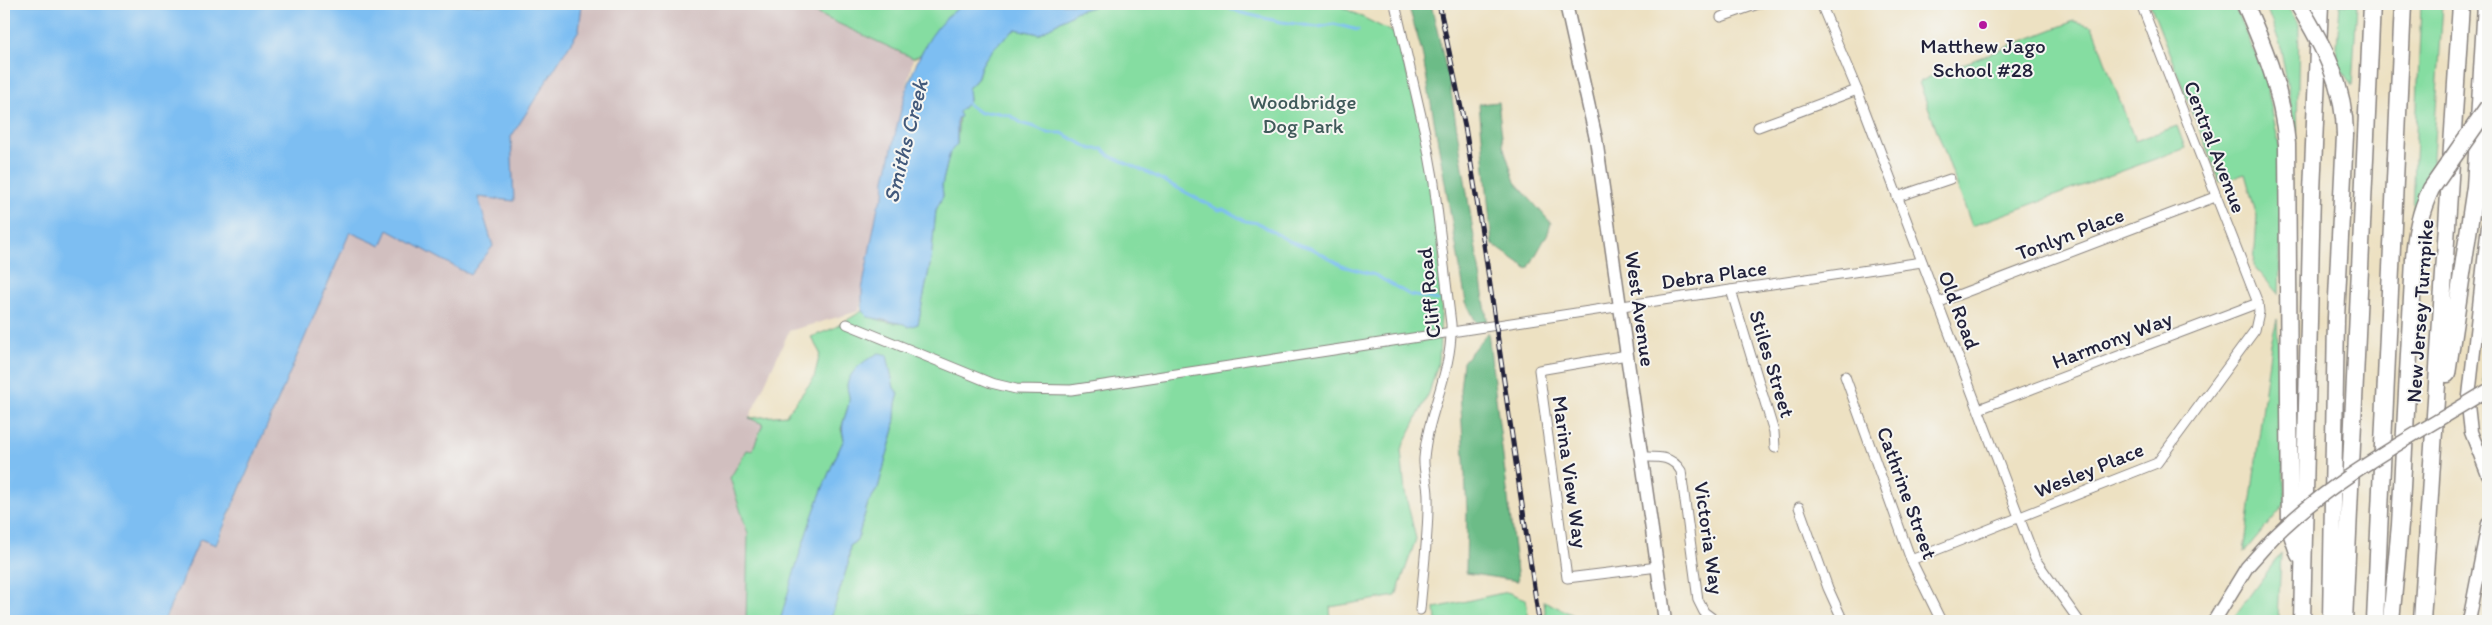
<svg xmlns="http://www.w3.org/2000/svg" width="2492" height="625" viewBox="0 0 2492 625" font-family="Itim,sans-serif">
	<rect width="100%" height="100%" fill="#f6f6f2"/>
	<filter id="ink" filterUnits="userSpaceOnUse"><feTurbulence type="fractalNoise" baseFrequency=".02" numOctaves="2"/><feDisplacementMap in="SourceGraphic" scale="10" xChannelSelector="R" yChannelSelector="G"/><feConvolveMatrix kernelMatrix="1 2 1 2 8 2 1 2 1" color-interpolation-filters="sRGB"/></filter>
	<filter id="wash" filterUnits="userSpaceOnUse"><feTurbulence type="fractalNoise" baseFrequency=".0096" numOctaves="4" result="noise"/><feDisplacementMap in="SourceGraphic" scale="20" xChannelSelector="R" yChannelSelector="G"/><feGaussianBlur stdDeviation="1.12" result="paint"/><feColorMatrix in="noise" values="0 0 0 0 0 0 0 0 0 0 0 0 0 0 0 0 0 1.4 0 .05"/><feComposite in="paint" operator="in"/></filter>
	<g filter="url(#wash)">
		<rect width="100%" height="100%" fill="#ede1c2"/>
		<!-- industrial -->
		<polygon fill="#d1bfbf" points="582,4 796,4 913,58 859,311 789,331 749,418 763,424 752,451 730,478 748,534 746,621 165,621 200,538 217,545 350,232 388,229 470,274 493,246 478,197 513,201 511,137 579,30"/>
		<!-- green -->
		<g fill="#85dda1" stroke="#54806e">
			<polygon points="796,4 965,4 935,31 920,55 913,58"/>
			<path d="M 1119,4 L 1336,4 L 1396,34 L 1423,133 L 1436,208 L 1442,295 L 1439,360 L 1429,393 L 1401,450 L 1405,492 L 1416,539 L 1396,596 L 1330,607 L 1331,621 L 830,621 L 848,564 L 850,545 L 857,541 L 868,503 L 878,488 L 894,429 L 896,403 L 899,394 L 894,388 L 891,378 L 847,385 L 850,400 L 841,429 L 844,439 C 816,497 799,560 780,621 L 746,621 L 748,534 L 730,478 L 747,450 L 752,451 L 763,424 L 749,418 L 786,415 L 814,378 L 820,353 L 811,337 L 834,328 L 862,311 C 874,323 901,324 918,324 L 931,260 L 936,210 L 943,196 L 942,185 L 950,152 L 957,144 L 959,112 L 969,101 L 968,88 C 983,76 976,74 984,61 C 992,48 1005,37 1016,29 L 1039,34 L 1077,11 L 1100,5 Z"/>
			<polygon points="2150,4 2233,4 2265,76 2283,165 2279,295 2254,266 2257,217 2245,174 2220,182"/>
			<polygon points="2265,4 2285,4 2299,24 2297,140 2280,44"/>
			<polygon points="2340,4 2357,4 2352,86 2336,61"/>
			<polygon points="2421,4 2443,4 2432,171 2413,212"/>
			<polygon points="2074,21 2092,26 2135,141 2177,126 2185,148 1972,226 1919,82 1952,67 1953,68"/>
			<polygon points="2488,164 2488,377 2483,381"/>
			<polygon points="2277,319 2285,504 2244,553 2271,344"/>
			<polygon points="2281,553 2278,621 2231,621"/>
			<polygon points="1507,592 1526,599 1529,621 1436,621 1435,608"/>
			<polygon points="1544,601 1586,621 1546,621"/>
		</g>
		<!-- forest -->
		<g fill="#6cbc87" stroke="#476f61">
			<polygon points="1408,4 1431,4 1450,86 1488,325 1476,322 1466,302 1422,52"/>
			<polygon points="1498,102 1503,145 1515,182 1551,223 1548,233 1528,269 1492,244 1479,104"/>
			<polygon points="1488,332 1518,581 1466,573 1467,509 1460,390 1463,362"/>
		</g>
		<!-- water -->
		<g fill="#7dbef2" stroke="#507096">
			<polygon points="4,4 582,4 579,30 511,137 514,201 478,197 493,246 470,275 388,230 381,246 350,232 216,545 200,539 164,621 4,621"/>
			<path d="M 965,4 L 1119,4 L 1100,5 L 1077,11 L 1039,34 L 1016,29 C 1005,37 992,48 984,61 C 976,74 982,76 968,88 L 969,101 L 959,112 L 961,117 L 957,118 L 957,144 L 950,152 L 942,185 L 943,196 L 936,210 L 931,260 L 918,324 L 909,327 L 904,324 L 868,317 L 862,311 L 862,290 L 878,206 L 884,195 L 885,179 C 899,123 909,35 965,4 Z"/>
			<path d="M 879,353 L 887,355 L 894,388 L 899,394 L 896,403 L 894,429 L 878,488 L 868,503 L 857,541 L 850,545 L 848,564 L 830,621 L 780,621 C 797,560 816,497 844,439 C 839,422 847,417 849,401 C 850,396 847,391 847,386 C 849,370 867,359 879,353 Z"/>
		</g>
		<g fill="none" stroke-linecap="round" stroke-linejoin="round">
			<!-- stream -->
			<g stroke="#7dbef2" stroke-width="3">
				<polyline points="1221,4 1241,13 1282,22 1318,27 1334,24 1358,30"/>
				<polyline points="965,102 980,113 994,112 1011,116 1023,124 1035,127 1048,133 1062,133 1091,149 1103,149 1110,156 1151,174 1219,210 1223,209 1245,221 1258,223 1289,241 1313,249 1342,266 1375,275 1410,295 1438,300"/>
			</g>
		</g>
	</g>
	<g filter="url(#ink)">
		<g fill="none" stroke-linecap="round" stroke-linejoin="round">
			<!-- street casing -->
			<g stroke="#88827e" stroke-width="11">
				<g id="street">
					<path d="M 1395,4 L 1425,133 L 1434,183 L 1451,324 C 1453,371 1428,411 1424,458 C 1423,470 1428,483 1428,496 C 1429,533 1423,572 1420,610"/>
					<polyline points="1821,4 1857,90 2035,559 2079,621"/>
					<polyline points="1721,17 1758,4"/>
					<polyline points="1758,127 1857,90"/>
					<polyline points="1897,197 1950,179"/>
					<polyline points="1731,290 1774,432 1775,448"/>
					<polyline points="1937,303 2215,197"/>
					<polyline points="847,324 991,383 1016,389 1071,390 1642,303 1922,262"/>
					<polyline points="1627,355 1539,370 1567,578 1658,567"/>
					<polyline points="1845,376 1911,560 1941,621"/>
					<polyline points="1979,409 2258,303"/>
					<path d="M 1640,457 C 1658,457 1671,455 1681,471 L 1698,600 L 1704,612 L 1716,621"/>
					<polyline points="1799,507 1828,588 1843,621"/>
					<polyline points="1911,560 2157,463 2255,330 2259,312 2258,303 2141,4"/>
				</g>
			</g>
			<!-- secondary casing -->
			<g stroke="#88827e" stroke-width="15">
				<g id="secondary">
					<polyline points="1566,4 1596,139 1665,621"/>
					<polyline points="2488,225 2468,405 2471,432 2488,475"/>
					<polyline points="2214,621 2247,567 2273,538"/>
					<polyline points="2469,621 2488,524"/>
				</g>
			</g>
			<!-- highway casing -->
			<g stroke="#88827e" stroke-width="19">
				<g id="highway">
					<path d="M 2245,4 C 2266,51 2282,92 2287,144 L 2290,529 L 2299,555"/>
					<polyline points="2447,374 2475,187 2486,4"/>
					<polyline points="2302,621 2312,192 2320,4"/>
					<polyline points="2331,621 2336,318 2345,135"/>
					<polyline points="2344,621 2372,4"/>
					<polyline points="2375,621 2403,4"/>
					<polyline points="2391,621 2400,525 2414,260"/>
					<polyline points="2422,621 2461,4"/>
				</g>
			</g>
			<!-- street -->
			<use href="#street" stroke="#fff" stroke-width="9"/>
			<!-- secondary -->
			<use href="#secondary" stroke="#fff" stroke-width="12"/>
			<!-- highway -->
			<use href="#highway" stroke="#fff" stroke-width="16"/>
			<!-- rail casing -->
			<g stroke="#22223b" stroke-width="5">
				<polyline id="rail" points="1439,4 1465,127 1485,251 1539,621"/>
			</g>
			<!-- rail -->
			<use href="#rail" stroke="#f6f6f2" stroke-width="3" stroke-dasharray="9" stroke-linecap="butt"/>
			<!-- secondary-bridge casing -->
			<g stroke="#88827e" stroke-width="15" stroke-linecap="butt">
				<path id="secondary-bridge" d="M 2273,538 C 2335,476 2414,436 2488,390"/>
			</g>
			<!-- highway-bridge casing -->
			<g stroke="#88827e" stroke-width="19" stroke-linecap="butt">
				<g id="highway-bridge">
					<path d="M 2298,4 C 2323,45 2345,86 2345,135"/>
					<path d="M 2414,260 C 2415,235 2420,212 2431,189 L 2488,107"/>
				</g>
			</g>
			<!-- secondary-bridge -->
			<use href="#secondary-bridge" stroke="#fff" stroke-width="12"/>
			<!-- highway-bridge -->
			<use href="#highway-bridge" stroke="#fff" stroke-width="16"/>
		</g>
	</g>
	<!-- markers -->
	<circle fill="#b5179e" stroke="#f6f6f2" stroke-width="2" cx="1983" cy="25" r="5"/>
	<g text-anchor="middle" stroke-width="4" stroke-linejoin="round" paint-order="stroke">
		<!-- poi labels -->
		<g font-size="21" fill="#22223b" stroke="#f6f6f2">
			<text x="1983" y="53">Matthew Jago<tspan x="1983" dy="24">School #28</tspan></text>
		</g>
		<!-- park labels -->
		<g font-size="21" fill="#405a5a" stroke="#f6f6f2">
			<text x="1303" y="109">Woodbridge<tspan x="1303" dy="24">Dog Park</tspan></text>
		</g>
		<!-- street labels -->
		<g font-size="21" fill="#22223b" stroke="#f6f6f2">
			<text transform="translate(2215 147) rotate(69)" y="7">Central Avenue</text>
			<text transform="translate(2070 234) rotate(-21)" y="7">Tonlyn Place</text>
			<text transform="translate(1714 275) rotate(-8)" y="7">Debra Place</text>
			<text transform="translate(1429 293) rotate(-96)" y="7">Cliff Road</text>
			<text transform="translate(1640 309) rotate(82)" y="7">West Avenue</text>
			<text transform="translate(1959 310) rotate(69)" y="7">Old Road</text>
			<text transform="translate(2420 311) rotate(-86)" y="7">New Jersey Turnpike</text>
			<text transform="translate(2112 340) rotate(-21)" y="7">Harmony Way</text>
			<text transform="translate(1772 364) rotate(73)" y="7">Stiles Street</text>
			<text transform="translate(2089 470) rotate(-22)" y="7">Wesley Place</text>
			<text transform="translate(1570 472) rotate(82)" y="7">Marina View Way</text>
			<text transform="translate(1907 493) rotate(70)" y="7">Cathrine Street</text>
			<text transform="translate(1709 538) rotate(82)" y="7">Victoria Way</text>
		</g>
		<!-- water labels -->
		<g font-size="22" font-style="italic" fill="#42597b" stroke="#f6f6f2">
			<text transform="translate(905 141) rotate(-76)" y="8">Smiths Creek</text>
		</g>
	</g>
	<!-- margin -->
	<rect width="2492" height="625" fill="none" stroke="#f6f6f2" stroke-width="20"/>
</svg>
